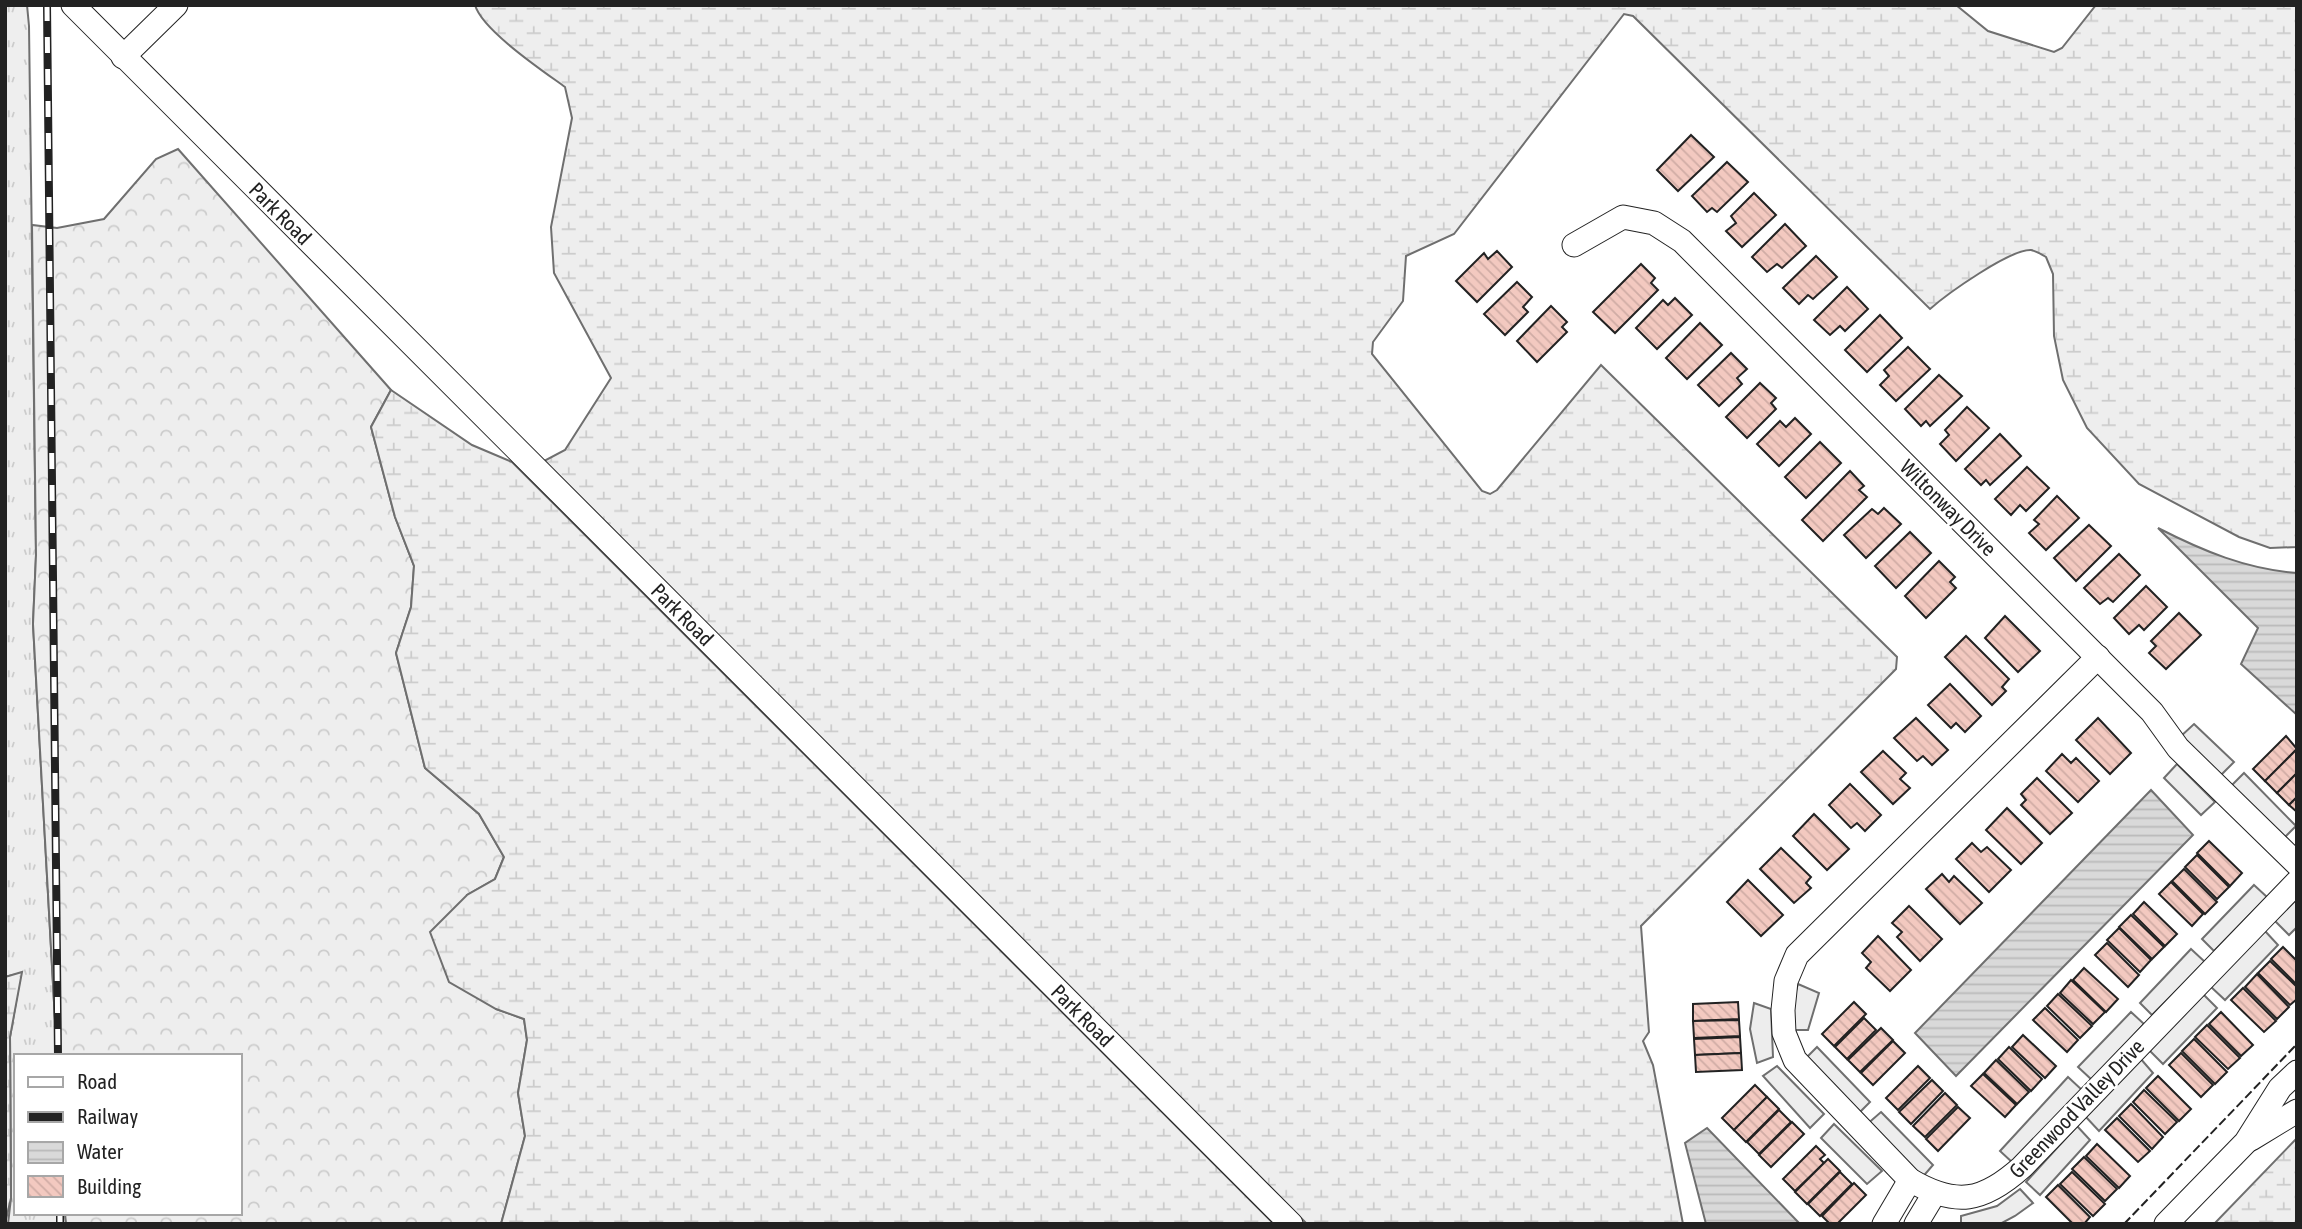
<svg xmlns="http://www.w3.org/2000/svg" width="2302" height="1229" viewBox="0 0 2302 1229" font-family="'Asap Condensed',sans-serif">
	<defs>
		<pattern id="grass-tufts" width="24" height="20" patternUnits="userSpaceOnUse" patternTransform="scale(1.75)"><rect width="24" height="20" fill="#eee"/><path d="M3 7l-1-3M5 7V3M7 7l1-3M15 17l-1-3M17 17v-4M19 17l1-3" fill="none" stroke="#ccc"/></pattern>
		<pattern id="forest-crowns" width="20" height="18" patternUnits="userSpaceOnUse" patternTransform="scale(1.75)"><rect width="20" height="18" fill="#eee"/><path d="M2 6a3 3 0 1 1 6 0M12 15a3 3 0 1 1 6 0" fill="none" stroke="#ccc"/></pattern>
		<pattern id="wetland-marsh" width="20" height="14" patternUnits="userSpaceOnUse" patternTransform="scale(1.75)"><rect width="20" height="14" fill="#eee"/><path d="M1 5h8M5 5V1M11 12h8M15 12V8" fill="none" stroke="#ccc"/></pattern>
		<pattern id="water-rules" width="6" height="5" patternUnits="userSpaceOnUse" patternTransform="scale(1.75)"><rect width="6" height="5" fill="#d9d9d9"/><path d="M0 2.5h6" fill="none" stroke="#bababa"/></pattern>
		<pattern id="building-back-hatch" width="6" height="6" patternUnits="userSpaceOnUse" patternTransform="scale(1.75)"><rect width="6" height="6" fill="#f3c9c0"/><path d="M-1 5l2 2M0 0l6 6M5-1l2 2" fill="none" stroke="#d0aca5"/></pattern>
	</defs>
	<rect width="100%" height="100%" fill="#fff"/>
	<!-- grass -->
	<polygon fill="url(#grass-tufts)" stroke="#6f6f6f" stroke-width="2" points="5,5 27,5 29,26 36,555 33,624 57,1056 16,1056 16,1213 65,1213 66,1224 8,1224 11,1198 10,1037 21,973 5,977"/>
	<!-- forest -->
	<polygon fill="url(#forest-crowns)" stroke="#6f6f6f" stroke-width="2" points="178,149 391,390 371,427 395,517 414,566 411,607 396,653 425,768 479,814 504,857 495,879 467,895 496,1009 524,1019 527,1040 518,1093 525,1136 501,1224 66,1224 65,1213 240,1213 240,1056 57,1056 33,624 36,555 32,225 57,228 104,219 156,159"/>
	<!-- wetland -->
	<g fill="url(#wetland-marsh)" stroke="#6f6f6f" stroke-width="2">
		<path d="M 475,5 L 1956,5 L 1988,31 L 2054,52 L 2062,48 L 2096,5 L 2297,5 L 2297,547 L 2270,548 L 2239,537 L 2139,484 L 2087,428 L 2063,380 L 2054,336 L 2053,274 L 2046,257 C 2041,254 2036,251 2031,250 C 2010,249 1947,294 1930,309 L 1633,16 L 1624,14 L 1454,234 L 1406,256 L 1403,301 L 1373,342 L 1372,354 L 1482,491 L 1490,494 L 1497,490 L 1601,365 L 1897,657 L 1896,669 L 1641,926 L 1649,1032 L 1643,1041 L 1653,1065 L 1683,1224 L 1307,1224 L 544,461 L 565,450 L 611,378 L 554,273 L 551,227 L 572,118 L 565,87 C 543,71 482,30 475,5 Z"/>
		<polygon points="391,390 472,445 512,462 1274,1224 501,1224 525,1136 518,1093 527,1040 524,1019 496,1009 449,982 430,932 467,895 495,879 504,857 479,814 425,768 396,653 411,607 414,566 395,517 371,427"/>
		<polygon points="22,972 10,1037 11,1198 5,1224 5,977"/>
		<polygon points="2297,1138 2297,1224 2214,1224"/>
	</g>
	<!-- parking -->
	<g fill="#ededed" stroke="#6f6f6f" stroke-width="2">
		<polygon points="2194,724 2234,762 2220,776 2180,737"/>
		<polygon points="2177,764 2215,802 2201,815 2164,778"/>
		<polygon points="2244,773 2296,826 2283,839 2230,787"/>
		<polygon points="2254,885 2267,897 2214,951 2202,939"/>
		<polygon points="2297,899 2297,927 2289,935 2275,921"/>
		<polygon points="2265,931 2278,945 2225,1000 2210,986"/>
		<polygon points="2191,949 2205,962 2152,1015 2140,1003"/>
		<polygon points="1798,984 1819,993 1808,1030 1794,1030 1791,1008"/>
		<polygon points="2203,994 2217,1008 2163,1064 2149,1050"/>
		<polygon points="1754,1003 1771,1009 1773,1057 1757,1063 1750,1029"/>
		<polygon points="2131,1012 2144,1024 2092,1080 2078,1067"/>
		<polygon points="1817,1047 1870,1102 1856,1116 1802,1062"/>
		<polygon points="2140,1058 2153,1073 2099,1131 2085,1116"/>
		<polygon points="1777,1066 1824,1114 1810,1128 1763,1076"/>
		<polygon points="2068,1077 2082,1090 2013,1163 2000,1151"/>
		<polygon points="1881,1112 1933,1165 1920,1180 1865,1126"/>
		<polygon points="1834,1124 1882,1171 1867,1184 1821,1138"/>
		<polygon points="2077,1126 2090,1140 2040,1195 2026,1182"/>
		<polygon points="2020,1189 2033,1203 2015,1216 2000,1224 1961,1224 1961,1216 1997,1206"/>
	</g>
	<!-- water -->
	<g fill="url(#water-rules)" stroke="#6f6f6f" stroke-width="2">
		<path d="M 2158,528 C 2203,551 2246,569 2297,573 L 2297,715 L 2241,664 L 2258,628 Z"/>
		<polygon points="2151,790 2193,835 1956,1076 1915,1033"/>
		<polygon points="1707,1128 1800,1224 1706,1224 1685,1143"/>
	</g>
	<!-- building -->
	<g fill="url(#building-back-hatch)" stroke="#222" stroke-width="2">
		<polygon points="1691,135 1714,157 1678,191 1657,170"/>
		<polygon points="1727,162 1748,182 1717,212 1712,208 1707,212 1692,196"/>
		<polygon points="1754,193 1776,215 1742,247 1726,231 1736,223 1731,216"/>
		<polygon points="1785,224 1806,246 1782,268 1777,264 1767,272 1752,257"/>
		<polygon points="1497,251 1512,267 1477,302 1456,281 1484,253 1488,259"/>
		<polygon points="1816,256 1837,277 1813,299 1808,295 1799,304 1783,288"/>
		<polygon points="1641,264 1655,278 1651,283 1658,290 1615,333 1593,312"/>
		<polygon points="1517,282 1532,297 1523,307 1528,312 1505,335 1484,314"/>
		<polygon points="1847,287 1868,309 1845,331 1840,326 1830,335 1814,320"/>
		<polygon points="1675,298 1692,315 1657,349 1636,328 1663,300 1668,305"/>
		<polygon points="1551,306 1567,322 1562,327 1567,332 1537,362 1517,341"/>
		<polygon points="1880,315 1902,338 1867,372 1845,350"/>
		<polygon points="1700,323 1722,345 1687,379 1666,358"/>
		<polygon points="1908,347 1930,369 1896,401 1880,385 1889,376 1884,370"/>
		<polygon points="1731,353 1747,369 1737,378 1742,384 1719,406 1698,385"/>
		<polygon points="1939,375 1962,396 1930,426 1926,421 1921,426 1905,409"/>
		<polygon points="1760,383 1776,398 1771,403 1776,409 1747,438 1726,417"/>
		<polygon points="1967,407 1989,428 1956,461 1940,444 1949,435 1945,430"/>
		<polygon points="1795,418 1811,434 1779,466 1757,444 1780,421 1786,427"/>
		<polygon points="2000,434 2021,456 1990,485 1986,480 1981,485 1965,469"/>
		<polygon points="1820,442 1841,463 1806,498 1785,477"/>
		<polygon points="2027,467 2049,488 2026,511 2020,505 2011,515 1995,499"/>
		<polygon points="1850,471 1864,486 1859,490 1867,497 1823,541 1802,520"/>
		<polygon points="2057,496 2079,518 2046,550 2029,533 2039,524 2034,520"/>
		<polygon points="1884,508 1901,524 1866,558 1844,535 1872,509 1878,514"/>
		<polygon points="2089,525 2111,546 2076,581 2054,558"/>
		<polygon points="1910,532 1931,553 1896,588 1875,566"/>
		<polygon points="2119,554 2140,575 2113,602 2108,598 2100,604 2084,588"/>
		<polygon points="1939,561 1955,577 1950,582 1956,588 1926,618 1905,596"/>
		<polygon points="2146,586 2167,607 2144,630 2139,625 2129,634 2114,618"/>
		<polygon points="2179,613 2201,635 2166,669 2149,653 2156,646 2151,641"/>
		<polygon points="2005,616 2040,651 2018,672 1985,638"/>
		<polygon points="1966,636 2009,679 2002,687 2006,691 1992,705 1945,657"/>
		<polygon points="1950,684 1981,716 1965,732 1956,723 1951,728 1928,705"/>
		<polygon points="1916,718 1948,750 1932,765 1923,756 1917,761 1894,738"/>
		<polygon points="2098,718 2131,753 2110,774 2076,740"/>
		<polygon points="2286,736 2297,749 2265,781 2253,769"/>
		<polygon points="2297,749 2297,773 2277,793 2265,781"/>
		<polygon points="1883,751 1906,773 1900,779 1910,788 1893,804 1861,772"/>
		<polygon points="2062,754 2071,763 2076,758 2099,781 2078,802 2046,771"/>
		<polygon points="2297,773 2297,797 2289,805 2277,793"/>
		<polygon points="2037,778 2072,813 2050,834 2021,805 2026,800 2021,794"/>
		<polygon points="1850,784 1881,815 1865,831 1857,823 1851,828 1829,805"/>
		<polygon points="2297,797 2297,812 2289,805"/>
		<polygon points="2007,808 2042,843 2021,864 1986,830"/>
		<polygon points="1814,814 1849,849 1827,870 1793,836"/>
		<polygon points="2209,841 2242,873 2230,886 2197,853"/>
		<polygon points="1972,843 1981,852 1987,847 2011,870 1989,892 1956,859"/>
		<polygon points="1781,848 1811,877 1806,883 1811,888 1794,903 1760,869"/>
		<polygon points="2197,855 2229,887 2217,899 2185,867"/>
		<polygon points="2184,869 2217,902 2205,914 2172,881"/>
		<polygon points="1942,874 1949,882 1954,876 1982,903 1960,924 1926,889"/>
		<polygon points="1748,880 1783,915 1761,936 1727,902"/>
		<polygon points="2171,882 2203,914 2192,926 2159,894"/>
		<polygon points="2144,902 2177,934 2165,946 2133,914"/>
		<polygon points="1909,906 1942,939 1920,961 1897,937 1902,932 1892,923"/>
		<polygon points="2131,915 2164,947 2152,959 2119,927"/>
		<polygon points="2119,928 2151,960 2140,972 2107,940"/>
		<polygon points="1878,936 1911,970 1890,991 1866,968 1871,962 1862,953"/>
		<polygon points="2107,943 2139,975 2128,987 2095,955"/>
		<polygon points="2283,947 2297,961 2297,985 2271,959"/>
		<polygon points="2270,961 2297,987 2297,999 2290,1005 2258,973"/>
		<polygon points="2084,968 2118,999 2106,1012 2073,980"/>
		<polygon points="2257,974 2289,1007 2277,1019 2245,987"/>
		<polygon points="2071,980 2105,1012 2093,1024 2060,993"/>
		<polygon points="2243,988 2276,1021 2264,1032 2231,1000"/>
		<polygon points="2058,994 2092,1026 2080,1038 2047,1006"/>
		<polygon points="1738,1002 1739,1019 1693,1021 1693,1004"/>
		<polygon points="1854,1002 1866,1014 1834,1046 1822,1034"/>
		<polygon points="2045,1008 2078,1040 2067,1052 2033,1020"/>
		<polygon points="2221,1012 2253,1045 2241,1056 2209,1024"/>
		<polygon points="1864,1018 1876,1030 1847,1059 1835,1047"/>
		<polygon points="1739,1020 1740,1036 1694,1038 1693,1021"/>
		<polygon points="2207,1025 2240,1058 2228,1069 2195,1037"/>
		<polygon points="1881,1028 1893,1040 1860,1072 1848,1060"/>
		<polygon points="2023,1035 2056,1066 2045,1078 2012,1047"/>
		<polygon points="1740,1037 1741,1053 1695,1055 1694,1039"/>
		<polygon points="2194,1039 2227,1072 2215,1084 2182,1051"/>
		<polygon points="1893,1041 1905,1053 1873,1085 1861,1073"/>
		<polygon points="2009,1047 2042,1079 2031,1091 1998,1059"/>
		<polygon points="1741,1053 1742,1070 1696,1072 1695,1055"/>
		<polygon points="2181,1053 2213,1085 2201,1097 2169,1065"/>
		<polygon points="1996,1060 2029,1092 2017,1104 1984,1073"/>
		<polygon points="1918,1066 1930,1078 1898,1110 1886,1098"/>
		<polygon points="1983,1074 2016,1105 2005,1117 1971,1086"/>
		<polygon points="2158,1076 2191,1109 2179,1121 2146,1088"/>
		<polygon points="1932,1080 1943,1091 1911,1124 1899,1112"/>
		<polygon points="1755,1085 1767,1097 1734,1130 1722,1118"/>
		<polygon points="2144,1090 2177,1122 2165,1134 2133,1102"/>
		<polygon points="1945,1093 1957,1105 1925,1137 1913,1126"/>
		<polygon points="1767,1097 1779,1109 1746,1142 1734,1130"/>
		<polygon points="2131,1104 2163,1137 2152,1149 2119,1116"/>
		<polygon points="1958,1107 1970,1118 1938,1151 1926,1139"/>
		<polygon points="1779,1110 1791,1122 1759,1154 1747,1142"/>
		<polygon points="2117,1118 2150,1151 2138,1162 2105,1130"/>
		<polygon points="1792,1122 1804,1134 1771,1167 1759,1155"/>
		<polygon points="2097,1144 2130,1176 2119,1188 2086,1156"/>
		<polygon points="1816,1146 1825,1155 1820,1159 1824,1163 1795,1191 1783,1179"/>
		<polygon points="2084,1157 2117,1189 2105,1201 2072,1169"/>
		<polygon points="1828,1159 1840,1171 1807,1204 1795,1192"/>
		<polygon points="1840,1172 1852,1184 1820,1216 1808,1204"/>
		<polygon points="2072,1172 2105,1204 2093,1216 2060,1184"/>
		<polygon points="1854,1183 1866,1195 1837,1224 1830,1224 1822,1216"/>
		<polygon points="2058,1185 2090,1217 2084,1224 2073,1224 2046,1197"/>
	</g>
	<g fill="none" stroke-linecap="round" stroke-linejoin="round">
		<!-- minor casing -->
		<g stroke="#222" stroke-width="25">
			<g id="minor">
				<polyline points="73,5 1291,1224"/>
				<polyline points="123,57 176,5"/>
				<polyline points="1574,245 1623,217 1654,223 1682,241 2152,712 2178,748 2297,864"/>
				<path d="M 2098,657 L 1797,955 L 1786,981 L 1783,1010 L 1784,1033 L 1795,1060 L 1910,1180 C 1956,1207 1983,1202 2022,1167 L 2297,882"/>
				<polyline points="2251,1139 2297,1111"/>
				<polyline points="1884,1224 1910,1180"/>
				<polyline points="1916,1224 1934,1194"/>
				<polyline points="2166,1224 2246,1142 2280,1088 2297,1072"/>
			</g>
		</g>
		<!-- minor -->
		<use href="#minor" stroke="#fff" stroke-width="23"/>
		<!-- rail casing -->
		<g stroke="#222" stroke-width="8">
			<g id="rail">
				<polyline points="47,5 58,1056"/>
				<polyline points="60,1213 60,1224"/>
			</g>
		</g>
		<!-- rail -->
		<use href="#rail" stroke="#fff" stroke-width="5" stroke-dasharray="16" stroke-linecap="butt"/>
		<!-- fence -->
		<polyline stroke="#222" stroke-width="2" stroke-dasharray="9 3.5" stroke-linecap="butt" points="2124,1224 2297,1044"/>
	</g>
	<g text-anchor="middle" stroke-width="5" stroke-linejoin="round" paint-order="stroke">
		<!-- street labels -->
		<g font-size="21" fill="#222" stroke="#fff">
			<text transform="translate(280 214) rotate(45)" y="7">Park Road</text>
			<text transform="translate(1948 508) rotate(45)" y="7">Wiltonway Drive</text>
			<text transform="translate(682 615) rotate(45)" y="7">Park Road</text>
			<text transform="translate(1082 1016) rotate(45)" y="7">Park Road</text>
			<text transform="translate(2077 1109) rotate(-46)" y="7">Greenwood Valley Drive</text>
		</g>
	</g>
	<!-- border -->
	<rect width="2302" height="1229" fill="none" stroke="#222222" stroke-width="14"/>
	<!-- legend -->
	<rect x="14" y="1054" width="228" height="161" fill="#ffffff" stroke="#a7a7a7" stroke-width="2"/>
	<rect x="28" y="1077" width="35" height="10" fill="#ffffff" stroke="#a7a7a7" stroke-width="2"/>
	<text x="77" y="1089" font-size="21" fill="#222222">Road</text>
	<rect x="28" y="1112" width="35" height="10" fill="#222222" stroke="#a7a7a7" stroke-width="2"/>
	<text x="77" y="1124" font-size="21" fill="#222222">Railway</text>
	<rect x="28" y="1142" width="35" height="21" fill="url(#water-rules)" stroke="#a7a7a7" stroke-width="2"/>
	<text x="77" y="1159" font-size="21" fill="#222222">Water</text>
	<rect x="28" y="1176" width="35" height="21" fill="url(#building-back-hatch)" stroke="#a7a7a7" stroke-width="2"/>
	<text x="77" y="1194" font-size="21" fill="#222222">Building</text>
</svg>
